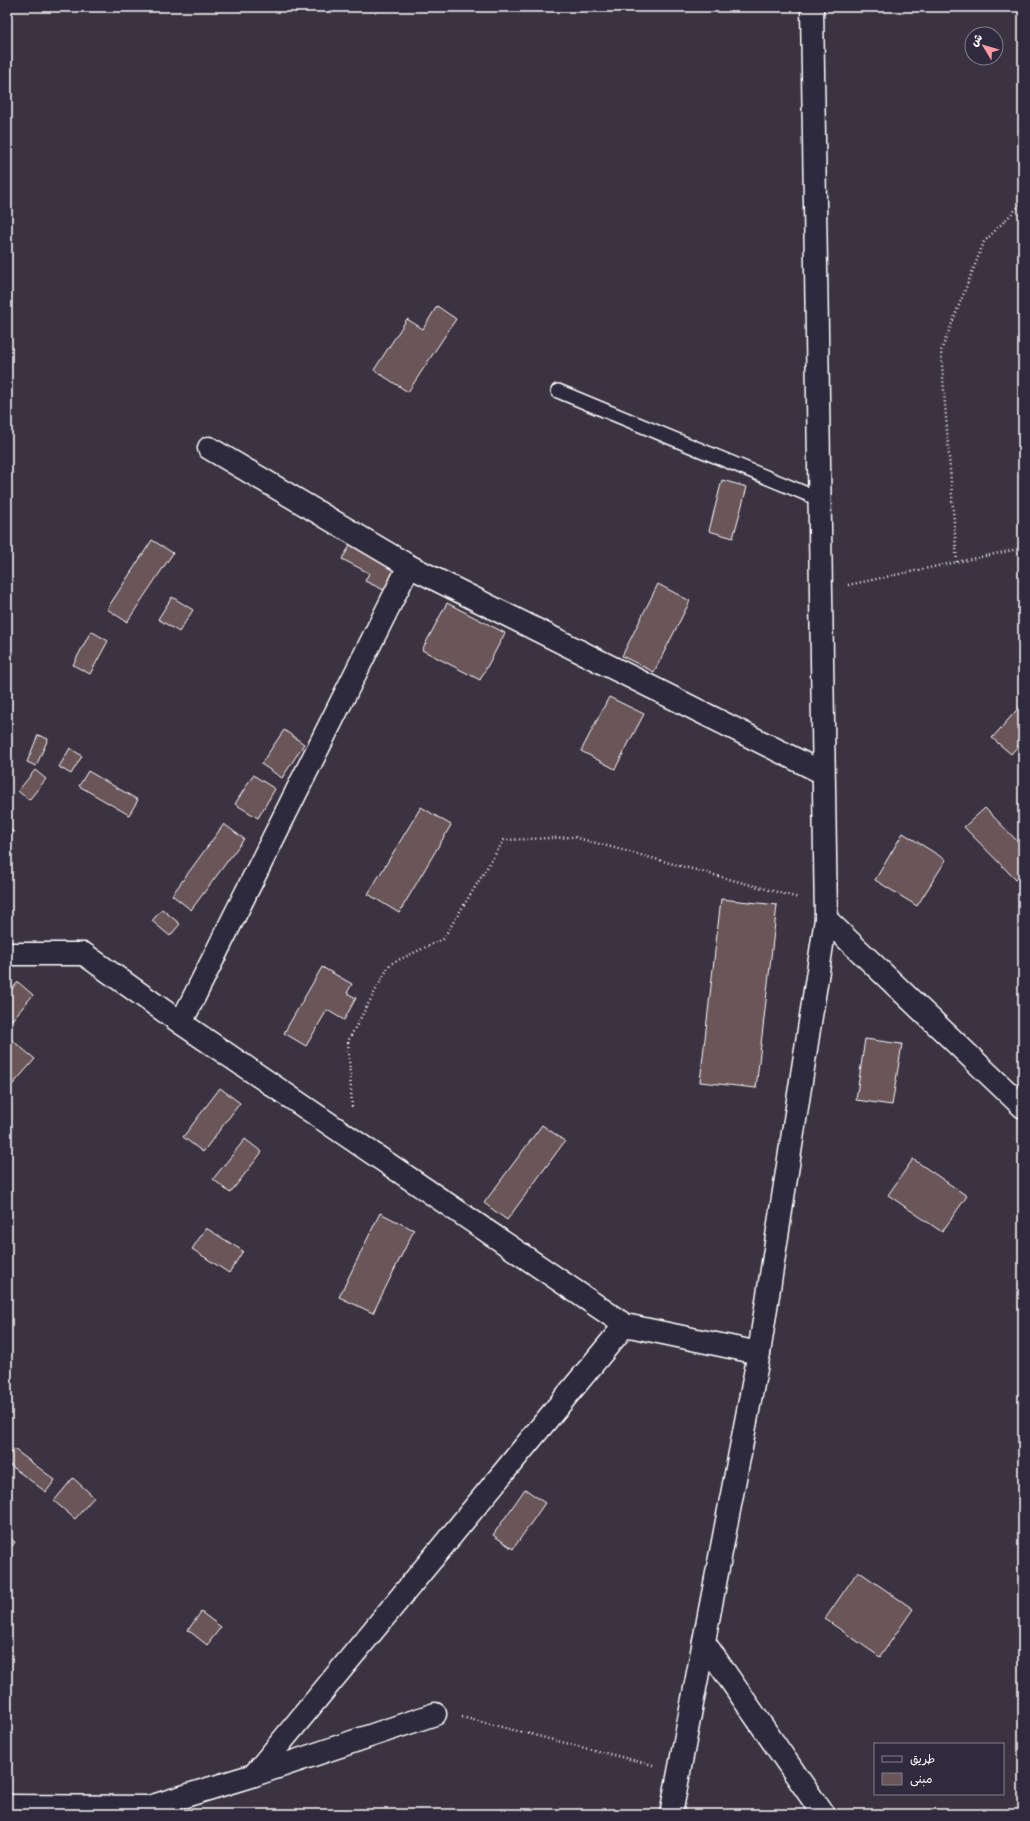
<svg xmlns="http://www.w3.org/2000/svg" width="1030" height="1821" viewBox="0 0 1030 1821" font-family="'Indie Flower','Playpen Sans Arabic',sans-serif">
	<rect width="100%" height="100%" fill="#3b3342"/>
	<filter id="ink" filterUnits="userSpaceOnUse"><feTurbulence type="fractalNoise" baseFrequency=".025" numOctaves="2"/><feDisplacementMap in="SourceGraphic" scale="8" xChannelSelector="R" yChannelSelector="G"/><feConvolveMatrix kernelMatrix="1 2 1 2 8 2 1 2 1" color-interpolation-filters="sRGB"/></filter>
	<g filter="url(#ink)">
		<!-- building -->
		<g fill="#6a5558" stroke="#fff">
			<polygon points="437,306 456,319 408,392 374,370 407,319 423,329"/>
			<polygon points="722,480 747,487 733,538 709,531"/>
			<polygon points="152,540 173,553 127,622 107,609"/>
			<polygon points="351,544 397,568 386,591 365,581 369,573 342,559"/>
			<polygon points="658,584 690,601 654,672 622,656"/>
			<polygon points="172,597 193,610 179,632 158,619"/>
			<polygon points="447,603 505,633 480,680 422,650"/>
			<polygon points="91,631 108,641 90,674 73,665"/>
			<polygon points="609,697 644,714 615,769 581,751"/>
			<polygon points="1023,703 1023,740 1011,754 992,738"/>
			<polygon points="284,730 304,744 282,778 261,764"/>
			<polygon points="38,735 48,739 36,766 27,762"/>
			<polygon points="70,748 82,756 71,774 59,767"/>
			<polygon points="35,770 46,779 29,800 18,791"/>
			<polygon points="88,771 138,800 129,815 79,786"/>
			<polygon points="253,775 275,789 258,818 235,804"/>
			<polygon points="421,807 451,825 399,913 368,894"/>
			<polygon points="985,808 1023,847 1023,875 1017,881 964,827"/>
			<polygon points="224,824 244,839 191,910 172,895"/>
			<polygon points="7,827 14,832 7,841"/>
			<polygon points="903,833 946,860 917,906 875,880"/>
			<polygon points="721,899 777,905 756,1088 700,1082"/>
			<polygon points="162,909 180,924 170,936 152,921"/>
			<polygon points="322,967 352,984 347,993 356,998 344,1020 327,1010 306,1046 284,1033"/>
			<polygon points="18,982 33,995 12,1020 7,1016 7,994"/>
			<polygon points="7,1036 35,1059 7,1091"/>
			<polygon points="865,1039 902,1044 892,1105 856,1100"/>
			<polygon points="220,1088 240,1103 203,1152 183,1137"/>
			<polygon points="542,1125 565,1141 507,1220 484,1203"/>
			<polygon points="245,1139 262,1152 230,1193 213,1179"/>
			<polygon points="913,1159 967,1196 942,1232 888,1195"/>
			<polygon points="380,1213 414,1230 373,1313 339,1297"/>
			<polygon points="206,1228 243,1251 229,1273 192,1249"/>
			<polygon points="14,1449 55,1480 46,1492 7,1463 7,1457"/>
			<polygon points="73,1478 94,1497 75,1519 54,1501"/>
			<polygon points="525,1489 545,1503 513,1549 493,1535"/>
			<polygon points="7,1536 15,1542 7,1553"/>
			<polygon points="858,1571 913,1609 880,1657 825,1619"/>
			<polygon points="201,1612 221,1627 207,1645 188,1630"/>
		</g>
		<g fill="none" stroke-linecap="round" stroke-linejoin="round">
			<!-- lane casing -->
			<g stroke="#fff" stroke-width="16">
				<polyline id="lane" points="558,391 819,499"/>
			</g>
			<!-- street casing -->
			<g stroke="#fff" stroke-width="25">
				<g id="street">
					<polyline points="209,448 409,566 823,773"/>
					<polyline points="7,954 84,954 181,1023 625,1325 759,1353"/>
					<polyline points="181,1023 409,566"/>
					<polyline points="704,1642 823,1814"/>
					<polyline points="254,1775 625,1325"/>
					<polyline points="7,1806 149,1807 153,1810"/>
					<polyline points="136,1814 149,1807 254,1775 435,1714"/>
				</g>
			</g>
			<!-- secondary casing -->
			<g stroke="#fff" stroke-width="25">
				<g id="secondary">
					<polyline points="826,919 1023,1107"/>
					<polyline points="671,1814 759,1353 826,919 812,7"/>
				</g>
			</g>
			<!-- path -->
			<g stroke="#fff" stroke-width="2.5" stroke-dasharray="1 3" stroke-linecap="butt">
				<polyline points="957,562 941,351 984,242 1023,202"/>
				<polyline points="848,585 1023,548"/>
				<polyline points="352,1107 348,1041 390,964 443,939 504,840 574,837 799,898"/>
				<polyline points="462,1717 653,1765"/>
			</g>
			<!-- lane -->
			<use href="#lane" stroke="#2f2a3d" stroke-width="13"/>
			<!-- street -->
			<use href="#street" stroke="#2f2a3d" stroke-width="22"/>
			<!-- secondary -->
			<use href="#secondary" stroke="#2f2a3d" stroke-width="22"/>
		</g>
	</g>
	<!-- margin -->
	<rect width="1030" height="1821" fill="none" stroke="#2f2a3d" stroke-width="24"/>
	<rect x="12" y="12" width="1006" height="1797" fill="none" stroke="#fff" stroke-width="1.5" filter="url(#ink)"/>
	<!-- legend -->
	<rect x="874" y="1743" width="130" height="52" fill="#2f2a3d" stroke="#827f8b"/>
	<rect x="882" y="1756" width="20" height="6" fill="#2f2a3d" stroke="#827f8b"/>
	<text x="910" y="1763" font-size="12" fill="#ffffff">طريق</text>
	<rect x="882" y="1773" width="20" height="12" fill="#6a5558" stroke="#827f8b"/>
	<text x="910" y="1783" font-size="12" fill="#ffffff">مبنى</text>
	<!-- north arrow -->
	<g transform="translate(984 46) rotate(308)"><circle r="19" fill="#2f2a3d" stroke="#827f8b"/>
	<path d="M0-3L7 15L0 10L-7 15Z" fill="#ff9aa2"/>
	<text y="-6" font-size="11" font-weight="bold" text-anchor="middle" fill="#ffffff">ش</text>
	</g>
</svg>
